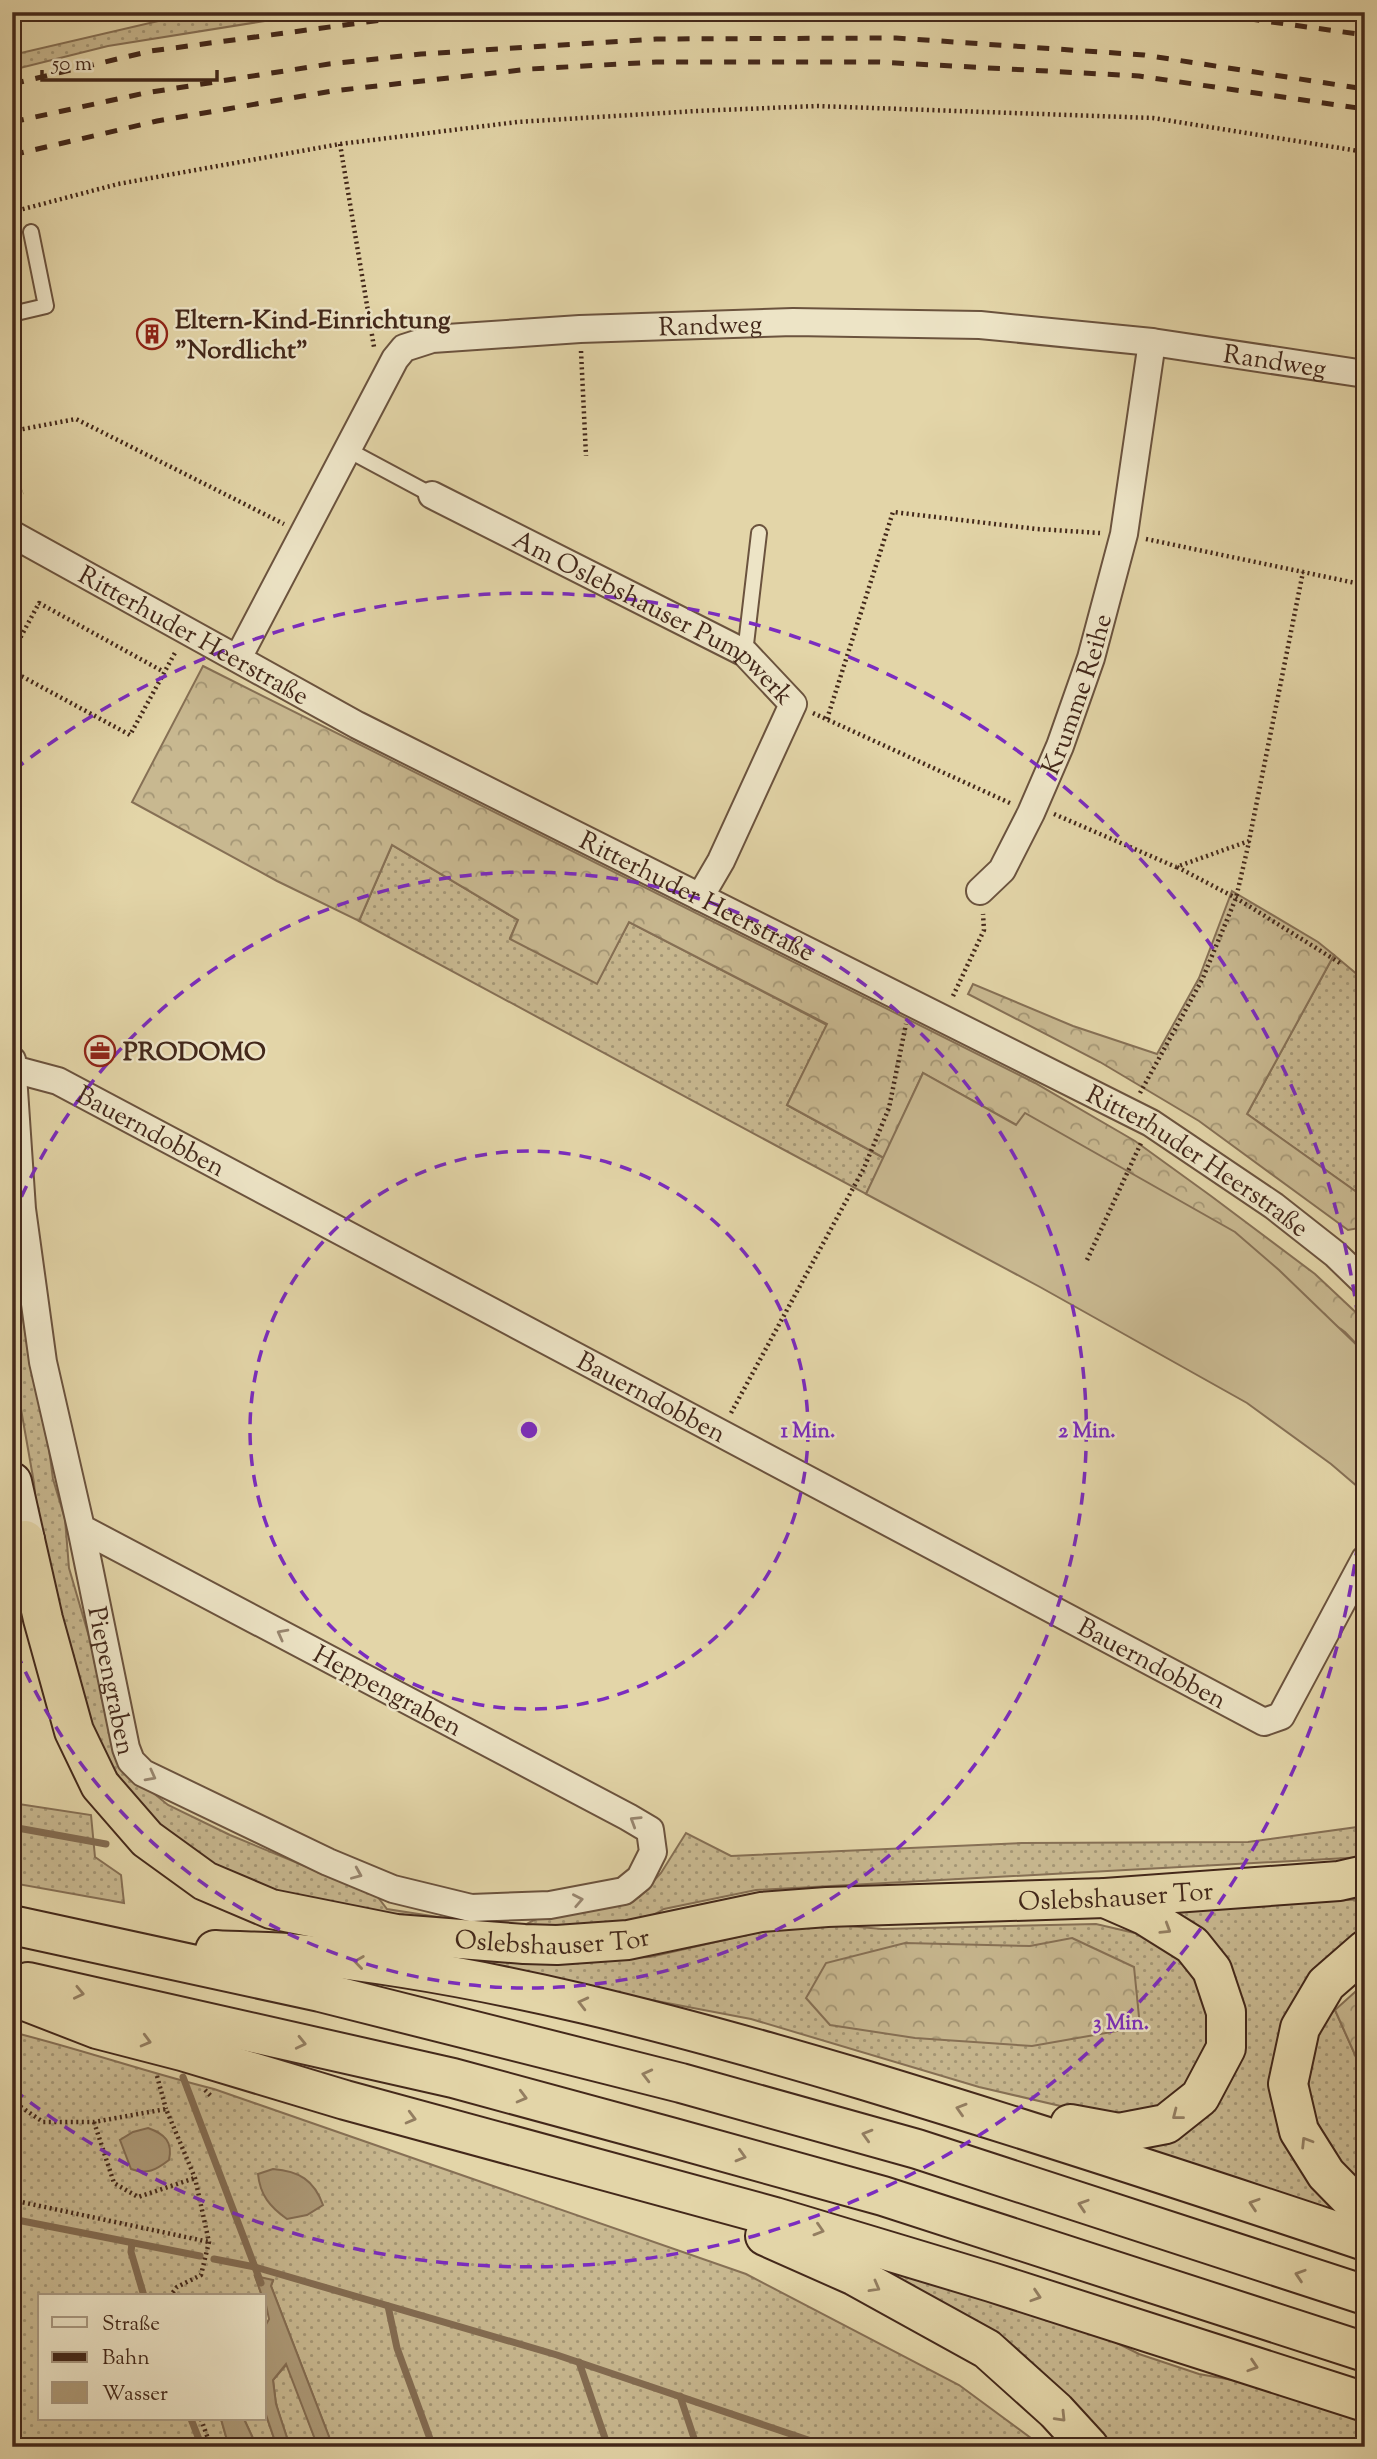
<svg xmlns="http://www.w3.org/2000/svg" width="1377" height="2459" viewBox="0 0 1377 2459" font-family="'Sorts Mill Goudy',serif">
	<defs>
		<pattern id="grass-dots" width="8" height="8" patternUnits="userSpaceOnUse" patternTransform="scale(1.75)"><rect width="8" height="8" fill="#c8b890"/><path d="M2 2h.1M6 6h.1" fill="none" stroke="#a49675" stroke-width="1.8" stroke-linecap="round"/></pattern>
		<pattern id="forest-crowns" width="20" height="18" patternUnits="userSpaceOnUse" patternTransform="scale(1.75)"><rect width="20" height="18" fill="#c8b890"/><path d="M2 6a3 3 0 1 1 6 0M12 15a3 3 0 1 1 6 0" fill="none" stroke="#a49675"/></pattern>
	</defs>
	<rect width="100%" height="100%" fill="#e3d5a8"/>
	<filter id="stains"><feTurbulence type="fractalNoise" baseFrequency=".00286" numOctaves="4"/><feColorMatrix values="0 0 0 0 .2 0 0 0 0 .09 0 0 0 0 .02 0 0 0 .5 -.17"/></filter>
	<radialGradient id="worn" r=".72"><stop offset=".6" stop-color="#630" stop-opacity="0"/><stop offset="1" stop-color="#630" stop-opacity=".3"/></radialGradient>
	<!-- grass -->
	<g fill="url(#grass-dots)" stroke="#867055" stroke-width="2">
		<polygon points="197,12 321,12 108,46 12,70 12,55"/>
		<polygon points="1311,12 1365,12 1365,20"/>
		<polygon points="392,845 518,920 510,938 597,983 629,922 827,1025 787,1105 884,1158 866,1194 359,921"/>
		<polygon points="1334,955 1365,981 1365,1198 1247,1114"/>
		<polygon points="12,1242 14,1242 16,1274 29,1356 47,1434 53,1479 65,1519 69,1568 92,1647 141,1783 168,1805 230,1835 377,1896 387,1909 457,1920 523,1926 553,1910 639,1897 661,1873 686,1833 731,1856 1022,1843 1248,1842 1365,1826 1365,1857 756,1890 664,1909 632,1927 550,1932 412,1920 287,1896 233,1876 192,1851 161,1826 132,1796 107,1759 88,1722 40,1545 34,1483 12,1358"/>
		<polygon points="12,1803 91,1815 95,1857 121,1875 124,1903 12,1883"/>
		<polygon points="1365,1899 1365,1940 1318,1974 1281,2126 1299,2168 1330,2203 1328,2217 1126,2148 1237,2038 1148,1911"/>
		<polygon points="814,1923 882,1929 1096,1924 1139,1934 1177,1957 1199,1986 1210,2028 1202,2064 1178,2096 1141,2116 1099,2115 979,2087 751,2019 405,1953 532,1961 650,1957 755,1933"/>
		<path d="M 1335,2010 L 1365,2077 L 1365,2193 C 1327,2149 1293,2101 1316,2041 C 1321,2027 1324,2018 1335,2010 Z"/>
		<path d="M 12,2032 C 80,2049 146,2072 214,2089 L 746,2274 L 959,2385 L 1043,2447 L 333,2447 L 271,2286 L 273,2281 L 255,2276 L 262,2296 L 40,2296 L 40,2419 L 221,2419 L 229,2447 L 12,2447 Z"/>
		<polygon points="805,2240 1101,2335 1139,2354 1199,2374 1249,2383 1365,2420 1365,2447 1159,2447 1135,2441 1132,2447 1098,2447"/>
		<polygon points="287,2364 318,2447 290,2447 276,2404 273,2380"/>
		<polygon points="264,2409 277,2447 257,2447 244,2419 264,2419"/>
	</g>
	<!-- forest -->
	<g fill="url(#forest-crowns)" stroke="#867055" stroke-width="2">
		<polygon points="203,666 1035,1083 1135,1141 1211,1196 1315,1274 1365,1321 1365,1353 1345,1332 1025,1114 1017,1125 923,1073 884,1158 787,1105 827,1024 629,922 597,984 510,939 518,920 392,845 359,921 277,881 132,802"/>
		<polygon points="1232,891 1318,942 1334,955 1247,1114 1365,1198 1365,1227 1348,1230 1199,1121 1100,1062 968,994 973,984 1073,1026 1157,1054 1199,978"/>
		<polygon points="1072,1938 1134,1967 1140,2027 1032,2046 915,2038 830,2025 806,1998 826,1963 905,1943 1030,1946"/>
		<polygon points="1365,1983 1365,2077 1335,2010"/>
	</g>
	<!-- garden -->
	<polygon fill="#c8b890" stroke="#867055" stroke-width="2" points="923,1073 1016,1125 1025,1113 1235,1232 1279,1270 1365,1353 1365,1493 1331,1464 1247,1403 1040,1287 866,1194"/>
	<!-- water -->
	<g fill="#ad9a78" stroke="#836c52" stroke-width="2">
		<path d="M 148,2128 C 165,2134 173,2142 169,2160 C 156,2170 147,2175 131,2169 L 120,2140 L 133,2132 Z"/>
		<path d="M 273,2169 C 299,2171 314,2180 323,2205 L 307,2215 L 287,2219 C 270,2207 260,2195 258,2174 Z"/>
		<polygon points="255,2276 273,2280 271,2286 333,2447 318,2447 286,2364 273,2380 276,2404 290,2447 277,2447 264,2409 264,2328 269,2319 264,2296 262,2296"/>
		<polygon points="221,2419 244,2419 257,2447 229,2447"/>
	</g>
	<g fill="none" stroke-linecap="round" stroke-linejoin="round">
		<!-- stream -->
		<g stroke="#836c52" stroke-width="7">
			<polyline points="12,1827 106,1844"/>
			<polyline points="183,2077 261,2283"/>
			<polyline points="12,2219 200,2256"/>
			<polyline points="132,2243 131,2252 144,2296"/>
			<polyline points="214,2259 255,2267 557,2355 829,2447"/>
			<polyline points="388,2306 397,2348 433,2447"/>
			<polyline points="579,2362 608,2447"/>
			<polyline points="680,2396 697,2447"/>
			<polyline points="191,2419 202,2447"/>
		</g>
		<!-- service casing -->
		<g stroke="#6b533e" stroke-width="18">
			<g id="service">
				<polyline points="12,314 46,306 31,232"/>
				<polyline points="348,450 432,495"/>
				<polyline points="745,653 759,533"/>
			</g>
		</g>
		<!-- minor casing -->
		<g stroke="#6b533e" stroke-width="30">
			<g id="minor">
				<path id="s1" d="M 432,495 L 745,653 L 793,704 L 721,861 L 700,897"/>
				<path id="s2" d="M 12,534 L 357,725 L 1151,1123 L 1274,1206 L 1335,1254 L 1365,1283"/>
				<path id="s3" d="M 238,658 L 395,359 L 404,348 L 432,339 L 580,329 L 793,322 L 980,325 L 1152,342 L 1365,374"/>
				<path id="s4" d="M 980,891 L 1002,870 L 1031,813 L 1060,746 L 1091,658 L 1124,534 L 1152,342"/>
				<path id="s5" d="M 12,1060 L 22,1209 L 43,1362 L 81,1528 L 126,1748 L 131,1761 L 143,1773 L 328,1862 L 393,1889 L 471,1908 L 550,1905 L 624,1891 L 640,1878 L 653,1852 L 650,1830 L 628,1817 L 81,1528"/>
				<path id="s6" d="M 13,1069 L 58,1081 L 1264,1722 L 1281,1716 L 1365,1559"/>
			</g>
		</g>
		<!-- secondary casing -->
		<g stroke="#43281a" stroke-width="42">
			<polyline id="secondary" points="12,1482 25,1540"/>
		</g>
		<!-- trunk casing -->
		<g stroke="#43281a" stroke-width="42">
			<g id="trunk">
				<path id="s7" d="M 25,1540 L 43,1619 L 74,1731 L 100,1785 L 147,1839 L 205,1881 L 271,1909 L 396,1934 L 524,1944 L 557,1945 L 628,1940 L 761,1912 L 827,1907 L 1105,1898 L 1339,1881 L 1365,1875"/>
			</g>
		</g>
		<!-- motorway casing -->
		<g stroke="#43281a" stroke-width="42">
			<g id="motorway">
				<polyline points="12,1925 320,1992 681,2083 917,2149 1365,2295"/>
				<path d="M 215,1950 C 242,1952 271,1951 298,1954 C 491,1974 679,2025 864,2080 C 1032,2131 1198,2185 1365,2241"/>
				<polyline points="1365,1950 1326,1984 1300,2028 1288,2084 1299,2131 1326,2174 1365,2214"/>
				<polyline points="28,1982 453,2078 674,2138 883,2196 1365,2352"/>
				<polyline points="12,1996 97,2029 182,2051 345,2100 775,2217 991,2282 1365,2402"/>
				<polyline points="1070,2124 1119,2133 1166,2124 1200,2097 1226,2048 1226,2012 1212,1970 1192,1945 1144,1915 1105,1898"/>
				<polyline points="765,2236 855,2276 987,2349 1056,2411 1089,2447"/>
			</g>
		</g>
		<!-- path -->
		<g stroke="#43281a" stroke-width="4.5" stroke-dasharray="2 3.5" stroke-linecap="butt">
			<polyline points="340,144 374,347"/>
			<polyline points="12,212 118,184 340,144 517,122 696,111 817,106 1153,118 1365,152"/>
			<polyline points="581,351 586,456"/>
			<polyline points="12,428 18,430 76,419 284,524"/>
			<polyline points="12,494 23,492"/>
			<polyline points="1146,539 1365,585"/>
			<polyline points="12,639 18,642 12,652"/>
			<polyline points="18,642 39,603 164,672"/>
			<polyline points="12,671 130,735 176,651"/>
			<polyline points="813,713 1012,804"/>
			<polyline points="827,719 893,512 1037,529 1100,533"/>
			<polyline points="1054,814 1176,867 1249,841 1303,572"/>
			<polyline points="1177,867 1236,898 1340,963"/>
			<polyline points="953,996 984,930 983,914"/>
			<polyline points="1140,1093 1202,980 1236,898 1249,842"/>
			<polyline points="1087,1260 1141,1143"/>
			<polyline points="731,1413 864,1168 889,1108 906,1024"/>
			<polyline points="157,2076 166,2109"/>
			<polyline points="12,2087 18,2105 43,2122 94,2122 166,2109 195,2178 209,2242 201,2275 177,2287 170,2296"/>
			<polyline points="205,2090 212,2097"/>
			<polyline points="94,2122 114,2183 138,2197 195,2178"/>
			<polyline points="12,2200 209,2242"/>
			<polyline points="201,2419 211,2447"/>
		</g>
		<!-- service -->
		<use href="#service" stroke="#ede4c6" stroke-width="14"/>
		<!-- minor -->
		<use href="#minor" stroke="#ede4c6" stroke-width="26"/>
		<!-- secondary -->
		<use href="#secondary" stroke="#ede4c6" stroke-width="38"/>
		<!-- trunk -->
		<use href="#trunk" stroke="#e3d5a8" stroke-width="38"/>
		<!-- motorway -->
		<use href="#motorway" stroke="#e3d5a8" stroke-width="38"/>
		<!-- rail -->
		<g stroke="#43281a" stroke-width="5" stroke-dasharray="12 12" stroke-linecap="butt">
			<polyline points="1200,12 1365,35"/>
			<polyline points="12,84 151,51 441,12"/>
			<polyline points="12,122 145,93 329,64 421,54 656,39 896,38 1144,55 1365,89"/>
			<polyline points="12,155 157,121 332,91 530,69 656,62 878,62 1139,76 1365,109"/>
		</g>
	</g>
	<!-- one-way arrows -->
	<defs><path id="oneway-chevron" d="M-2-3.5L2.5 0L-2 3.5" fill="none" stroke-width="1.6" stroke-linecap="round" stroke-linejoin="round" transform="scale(1.75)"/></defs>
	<g stroke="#988670">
		<use href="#oneway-chevron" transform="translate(282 1634) rotate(-152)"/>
		<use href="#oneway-chevron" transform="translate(151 1776) rotate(28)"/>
		<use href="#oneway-chevron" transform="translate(635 1821) rotate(-148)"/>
		<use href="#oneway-chevron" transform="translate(357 1874) rotate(23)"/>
		<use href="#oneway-chevron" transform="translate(578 1900) rotate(-11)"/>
	</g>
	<g stroke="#937e61">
		<use href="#oneway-chevron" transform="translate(1166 1929) rotate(32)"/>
		<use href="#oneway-chevron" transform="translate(359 1962) rotate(-172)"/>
		<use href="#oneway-chevron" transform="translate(79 1993) rotate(12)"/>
		<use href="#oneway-chevron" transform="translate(583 2003) rotate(-166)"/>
		<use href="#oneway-chevron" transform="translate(146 2041) rotate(15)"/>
		<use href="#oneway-chevron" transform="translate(301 2043) rotate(13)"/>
		<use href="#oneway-chevron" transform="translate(647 2075) rotate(-166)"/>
		<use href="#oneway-chevron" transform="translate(522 2097) rotate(15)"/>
		<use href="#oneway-chevron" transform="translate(961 2109) rotate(-163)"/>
		<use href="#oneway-chevron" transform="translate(1177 2115) rotate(142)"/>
		<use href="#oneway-chevron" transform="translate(411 2118) rotate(15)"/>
		<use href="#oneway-chevron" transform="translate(867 2135) rotate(-164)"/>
		<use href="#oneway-chevron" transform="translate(1306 2142) rotate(-122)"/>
		<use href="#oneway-chevron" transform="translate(741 2156) rotate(16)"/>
		<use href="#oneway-chevron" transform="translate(1254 2204) rotate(-162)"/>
		<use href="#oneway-chevron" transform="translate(1083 2205) rotate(-162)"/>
		<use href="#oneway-chevron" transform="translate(819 2230) rotate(17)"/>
		<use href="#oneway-chevron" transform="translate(1300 2275) rotate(-162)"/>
		<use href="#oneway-chevron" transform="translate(875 2287) rotate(29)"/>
		<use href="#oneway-chevron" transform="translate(1036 2296) rotate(18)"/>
		<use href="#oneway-chevron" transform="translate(1253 2366) rotate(18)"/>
		<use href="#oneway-chevron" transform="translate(1061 2417) rotate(46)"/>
	</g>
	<!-- distance rings -->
	<g fill="none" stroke="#7b2cbf" stroke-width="3.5" stroke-dasharray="12 9">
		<circle cx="529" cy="1430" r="279"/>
		<path d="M13 1216A558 558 0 1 1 13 1644"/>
		<path d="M1364 1481A837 837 0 0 1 14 2090M14 770A837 837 0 0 1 1364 1379"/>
	</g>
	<!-- icons -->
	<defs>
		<g id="building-ring" transform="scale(1.575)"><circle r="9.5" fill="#ede4c6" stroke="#8f2418" stroke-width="1.5"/><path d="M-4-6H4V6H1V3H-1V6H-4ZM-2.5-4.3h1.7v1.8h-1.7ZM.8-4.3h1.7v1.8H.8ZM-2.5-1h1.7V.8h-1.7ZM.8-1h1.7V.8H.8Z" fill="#8f2418"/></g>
		<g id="office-ring" transform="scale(1.575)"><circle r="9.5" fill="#ede4c6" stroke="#8f2418" stroke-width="1.5"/><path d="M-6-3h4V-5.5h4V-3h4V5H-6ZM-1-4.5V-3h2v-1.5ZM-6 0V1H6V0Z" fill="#8f2418"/></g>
	</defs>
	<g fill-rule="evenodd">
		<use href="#building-ring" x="152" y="334"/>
		<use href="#office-ring" x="100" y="1051"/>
	</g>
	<g text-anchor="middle" stroke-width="5" stroke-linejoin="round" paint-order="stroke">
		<!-- poi labels -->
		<g font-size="26" font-weight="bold" fill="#43281a" stroke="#ede4c6" text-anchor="start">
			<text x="175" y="328">Eltern-Kind-Einrichtung<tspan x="175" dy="30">"Nordlicht"</tspan></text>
			<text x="123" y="1060">PRODOMO</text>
		</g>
		<!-- street labels -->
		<g font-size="26" fill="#43281a" stroke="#ede4c6">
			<text dy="9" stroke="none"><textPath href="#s3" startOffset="660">Randweg</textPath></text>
			<text dy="9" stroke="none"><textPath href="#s3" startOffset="1227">Randweg</textPath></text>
			<text dy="9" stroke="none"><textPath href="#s1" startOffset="254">Am Oslebshauser Pumpwerk</textPath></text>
			<text dy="9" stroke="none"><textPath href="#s2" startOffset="208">Ritterhuder Heerstraße</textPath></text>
			<text dy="9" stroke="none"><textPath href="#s4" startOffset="222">Krumme Reihe</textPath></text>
			<text dy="9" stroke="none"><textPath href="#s2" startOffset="775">Ritterhuder Heerstraße</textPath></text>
			<text dy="9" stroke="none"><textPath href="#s6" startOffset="152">Bauerndobben</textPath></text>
			<text dy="9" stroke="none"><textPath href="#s2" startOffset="1342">Ritterhuder Heerstraße</textPath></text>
			<text dy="9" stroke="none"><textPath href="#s6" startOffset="719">Bauerndobben</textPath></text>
			<text dy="9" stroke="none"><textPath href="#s6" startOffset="1286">Bauerndobben</textPath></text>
			<text dy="9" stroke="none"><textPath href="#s5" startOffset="630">Piepengraben</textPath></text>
			<text transform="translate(388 1690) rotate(28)" y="9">Heppengraben</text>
			<text dy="9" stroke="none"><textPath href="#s7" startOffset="1323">Oslebshauser Tor</textPath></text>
			<text dy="9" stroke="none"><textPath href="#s7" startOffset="756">Oslebshauser Tor</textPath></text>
		</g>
	</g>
	<circle cx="529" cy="1430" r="10" fill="#7b2cbf" stroke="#ede4c6" stroke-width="3.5"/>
	<g font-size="21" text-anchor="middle" font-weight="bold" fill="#7b2cbf" stroke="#ede4c6" stroke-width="5" stroke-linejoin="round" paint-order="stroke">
		<text x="808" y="1437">1 Min.</text>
		<text x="1087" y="1437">2 Min.</text>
		<text x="1121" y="2029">3 Min.</text>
	</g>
	<!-- margin -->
	<rect width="1377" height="2459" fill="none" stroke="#e3d5a8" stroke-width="42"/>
	<rect x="14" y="14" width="1349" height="2431" fill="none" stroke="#43281a" stroke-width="3.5"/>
	<rect x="21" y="21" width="1335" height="2417" fill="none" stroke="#43281a" stroke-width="2"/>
	<!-- legend -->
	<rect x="38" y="2294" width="228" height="126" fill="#ede4c6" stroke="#a99981" stroke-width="2"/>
	<rect x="52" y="2317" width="35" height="10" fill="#ede4c6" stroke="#a99981" stroke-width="2"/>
	<text x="102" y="2330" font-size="21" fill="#43281a">Straße</text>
	<rect x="52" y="2352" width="35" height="10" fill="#43281a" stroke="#a99981" stroke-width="2"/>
	<text x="102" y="2364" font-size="21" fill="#43281a">Bahn</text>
	<rect x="52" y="2382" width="35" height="21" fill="#ad9a78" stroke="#a99981" stroke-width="2"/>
	<text x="102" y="2400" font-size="21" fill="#43281a">Wasser</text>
	<!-- scale -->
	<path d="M42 70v10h175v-10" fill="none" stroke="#43281a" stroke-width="3.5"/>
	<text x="52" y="70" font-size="21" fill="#43281a" stroke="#ede4c6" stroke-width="5" paint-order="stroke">50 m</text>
	<rect width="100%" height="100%" filter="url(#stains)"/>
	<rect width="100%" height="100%" fill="url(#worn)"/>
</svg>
